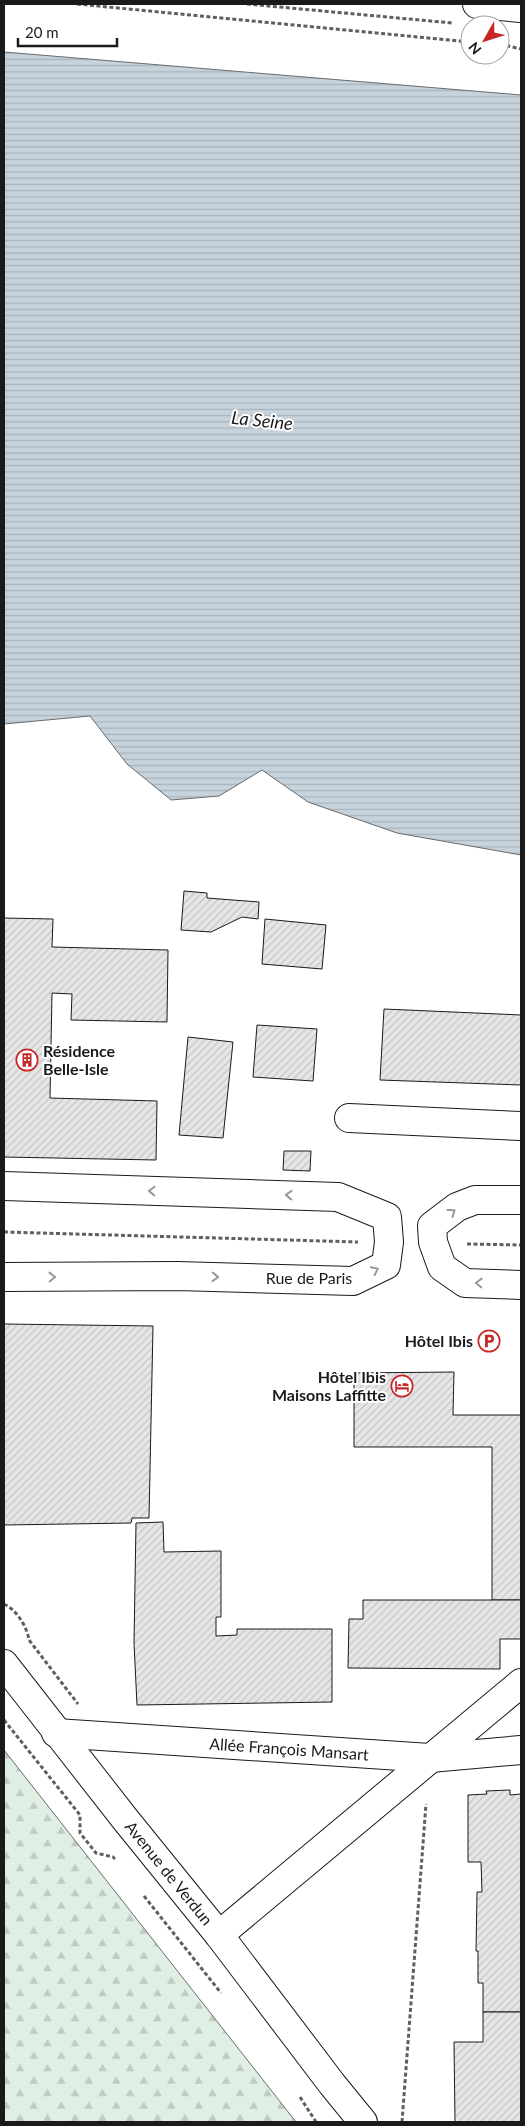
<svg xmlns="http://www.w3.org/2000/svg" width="525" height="2126" viewBox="0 0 525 2126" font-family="Lato,sans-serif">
	<defs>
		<pattern id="forest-firs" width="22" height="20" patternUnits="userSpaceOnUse" patternTransform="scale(1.25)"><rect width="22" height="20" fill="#e0efe3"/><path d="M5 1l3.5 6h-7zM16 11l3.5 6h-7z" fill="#c0ccc2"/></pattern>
		<pattern id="water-rules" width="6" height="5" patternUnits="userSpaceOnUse" patternTransform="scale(1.25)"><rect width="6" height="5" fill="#c6d2dc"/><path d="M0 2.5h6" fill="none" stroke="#aab4bc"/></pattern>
		<pattern id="building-hatch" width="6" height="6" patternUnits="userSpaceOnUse" patternTransform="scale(1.25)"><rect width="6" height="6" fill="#e6e6e6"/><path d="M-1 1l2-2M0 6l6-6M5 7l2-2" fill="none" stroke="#c5c5c5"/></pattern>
	</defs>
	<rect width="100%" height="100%" fill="#fff"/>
	<!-- forest -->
	<polygon fill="url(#forest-firs)" stroke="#6a6a6a" points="4,1750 296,2122 4,2122"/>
	<!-- water -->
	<polygon fill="url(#water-rules)" stroke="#6a6a6a" points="4,52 521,95 521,855 397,833 308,802 262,770 219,796 171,800 127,764 90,716 4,724"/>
	<!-- building -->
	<g fill="url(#building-hatch)" stroke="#1a1a1a">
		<polygon points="184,891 207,893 207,898 259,902 258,919 242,917 211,932 181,930"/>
		<polygon points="4,918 53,919 52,947 168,950 167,1022 71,1020 72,994 52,993 50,1098 157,1101 156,1160 4,1157"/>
		<polygon points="265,919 326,925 322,969 262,964"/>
		<polygon points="384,1009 521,1015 521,1085 380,1080"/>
		<polygon points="257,1025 317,1029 313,1081 253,1077"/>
		<polygon points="188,1037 233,1042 223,1138 179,1135"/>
		<polygon points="284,1151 311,1151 310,1171 283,1170"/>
		<polygon points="4,1324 153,1326 149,1518 132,1518 131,1523 4,1525"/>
		<polygon points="454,1372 453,1415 521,1415 521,1600 492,1600 492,1447 354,1447 354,1373"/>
		<polygon points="163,1522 164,1552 221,1551 221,1617 216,1617 216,1636 237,1635 237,1629 332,1629 332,1702 137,1705 134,1643 136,1523"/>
		<polygon points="363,1600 521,1600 521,1639 500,1639 500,1669 348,1668 349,1619 363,1619"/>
		<polygon points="510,1790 510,1795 521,1794 521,2012 483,2012 483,1983 478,1983 478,1951 476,1951 477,1892 482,1892 481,1862 468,1862 468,1795 487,1794 486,1791"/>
		<polygon points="483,2012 521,2012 521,2122 455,2122 454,2042 483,2042"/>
	</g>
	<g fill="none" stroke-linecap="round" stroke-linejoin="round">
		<!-- street casing -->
		<g stroke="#1a1a1a" stroke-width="30">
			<g id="street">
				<polyline points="477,4 521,8"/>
				<polyline points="349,1118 521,1126"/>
				<polyline points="4,1186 338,1197 387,1217 389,1242 386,1265 353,1281 177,1276 4,1277"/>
				<polyline points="521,1200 475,1200 457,1207 432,1226 433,1242 442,1267 465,1283 521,1285"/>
				<polyline points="56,1733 430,1758 521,1750"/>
				<polyline points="219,1935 521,1683"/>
			</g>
		</g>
		<!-- primary casing -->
		<g stroke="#1a1a1a" stroke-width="30">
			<polyline id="primary" points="4,1664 125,1819 219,1935 332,2084 363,2122"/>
		</g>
		<!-- path -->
		<g stroke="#5f5f5f" stroke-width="3" stroke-dasharray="4 2.5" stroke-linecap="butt">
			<polyline points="77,4 470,42"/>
			<polyline points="247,4 452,23"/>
			<polyline points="500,44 521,49"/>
			<polyline points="4,1232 358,1242"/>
			<polyline points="467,1244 521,1245"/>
			<path d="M 4,1604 C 17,1610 27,1627 29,1640 L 78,1704"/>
			<polyline points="4,1720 80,1815 80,1833 96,1853 113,1857 115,1859"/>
			<polyline points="144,1896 221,1993"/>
			<polyline points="300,2097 316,2122"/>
			<polyline points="402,2122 426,1804"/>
		</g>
		<!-- street -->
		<use href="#street" stroke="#fff" stroke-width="28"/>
		<!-- primary -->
		<use href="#primary" stroke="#fff" stroke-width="28"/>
	</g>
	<!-- one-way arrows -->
	<defs><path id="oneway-chevron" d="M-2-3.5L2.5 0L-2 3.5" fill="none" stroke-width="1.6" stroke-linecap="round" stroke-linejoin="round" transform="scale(1.25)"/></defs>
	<g stroke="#989898">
		<use href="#oneway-chevron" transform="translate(152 1191) rotate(-178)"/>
		<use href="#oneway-chevron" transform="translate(289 1195) rotate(-178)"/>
		<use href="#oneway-chevron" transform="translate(452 1212) rotate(-36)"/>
		<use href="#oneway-chevron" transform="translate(375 1270) rotate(-26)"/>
		<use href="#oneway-chevron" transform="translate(52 1277) rotate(-1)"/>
		<use href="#oneway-chevron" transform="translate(215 1277) rotate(2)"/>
		<use href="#oneway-chevron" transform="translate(479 1283) rotate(-179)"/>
	</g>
	<!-- icons -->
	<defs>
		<g id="building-ring" transform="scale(1.125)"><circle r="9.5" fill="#fff" stroke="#c62828" stroke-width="1.5"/><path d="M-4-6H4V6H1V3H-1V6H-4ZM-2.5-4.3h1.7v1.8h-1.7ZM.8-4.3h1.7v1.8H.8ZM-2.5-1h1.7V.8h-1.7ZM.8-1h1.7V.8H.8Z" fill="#c62828"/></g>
		<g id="parking-ring" transform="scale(1.125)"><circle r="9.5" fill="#fff" stroke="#c62828" stroke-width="1.5"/><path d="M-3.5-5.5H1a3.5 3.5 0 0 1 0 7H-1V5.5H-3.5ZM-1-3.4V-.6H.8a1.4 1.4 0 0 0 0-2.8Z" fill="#c62828"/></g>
		<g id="hotel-ring" transform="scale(1.125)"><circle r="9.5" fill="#fff" stroke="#c62828" stroke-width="1.5"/><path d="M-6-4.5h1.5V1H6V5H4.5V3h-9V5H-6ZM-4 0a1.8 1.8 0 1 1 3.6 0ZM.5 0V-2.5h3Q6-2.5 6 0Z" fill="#c62828"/></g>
	</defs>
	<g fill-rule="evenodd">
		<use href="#building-ring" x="27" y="1060"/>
		<use href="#parking-ring" x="489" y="1341"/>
		<use href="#hotel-ring" x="402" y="1386"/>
	</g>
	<g text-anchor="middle" stroke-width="4" stroke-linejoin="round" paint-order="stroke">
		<!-- poi labels -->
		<g font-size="16" font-weight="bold" fill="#1a1a1a" stroke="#fff" text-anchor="end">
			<text x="43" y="1057" text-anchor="start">Résidence<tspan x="43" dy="18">Belle-Isle</tspan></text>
			<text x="473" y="1347">Hôtel Ibis</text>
			<text x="386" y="1383">Hôtel Ibis<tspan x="386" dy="18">Maisons Laffitte</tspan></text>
		</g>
		<!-- street labels -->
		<g font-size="16" fill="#1a1a1a" stroke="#fff">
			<text x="309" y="1284">Rue de Paris</text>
			<text transform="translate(289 1749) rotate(4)" y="6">Allée François Mansart</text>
			<text transform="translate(169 1873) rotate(51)" y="6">Avenue de Verdun</text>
		</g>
		<!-- water labels -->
		<g font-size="18" font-style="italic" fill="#1a1a1a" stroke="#fff">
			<text transform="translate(262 421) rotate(6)" y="6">La Seine</text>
		</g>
	</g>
	<!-- border -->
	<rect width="525" height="2126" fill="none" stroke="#1a1a1a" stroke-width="10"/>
	<!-- north arrow -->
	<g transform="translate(485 40) rotate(231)"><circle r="24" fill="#ffffff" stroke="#a3a3a3"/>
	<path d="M0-4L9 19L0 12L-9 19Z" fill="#c62828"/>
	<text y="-8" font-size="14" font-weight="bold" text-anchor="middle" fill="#1a1a1a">N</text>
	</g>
	<!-- scale -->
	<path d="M18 38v8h99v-8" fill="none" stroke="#1a1a1a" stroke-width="2.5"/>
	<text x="25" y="38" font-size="15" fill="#1a1a1a" stroke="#ffffff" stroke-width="4" paint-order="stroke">20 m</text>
</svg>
